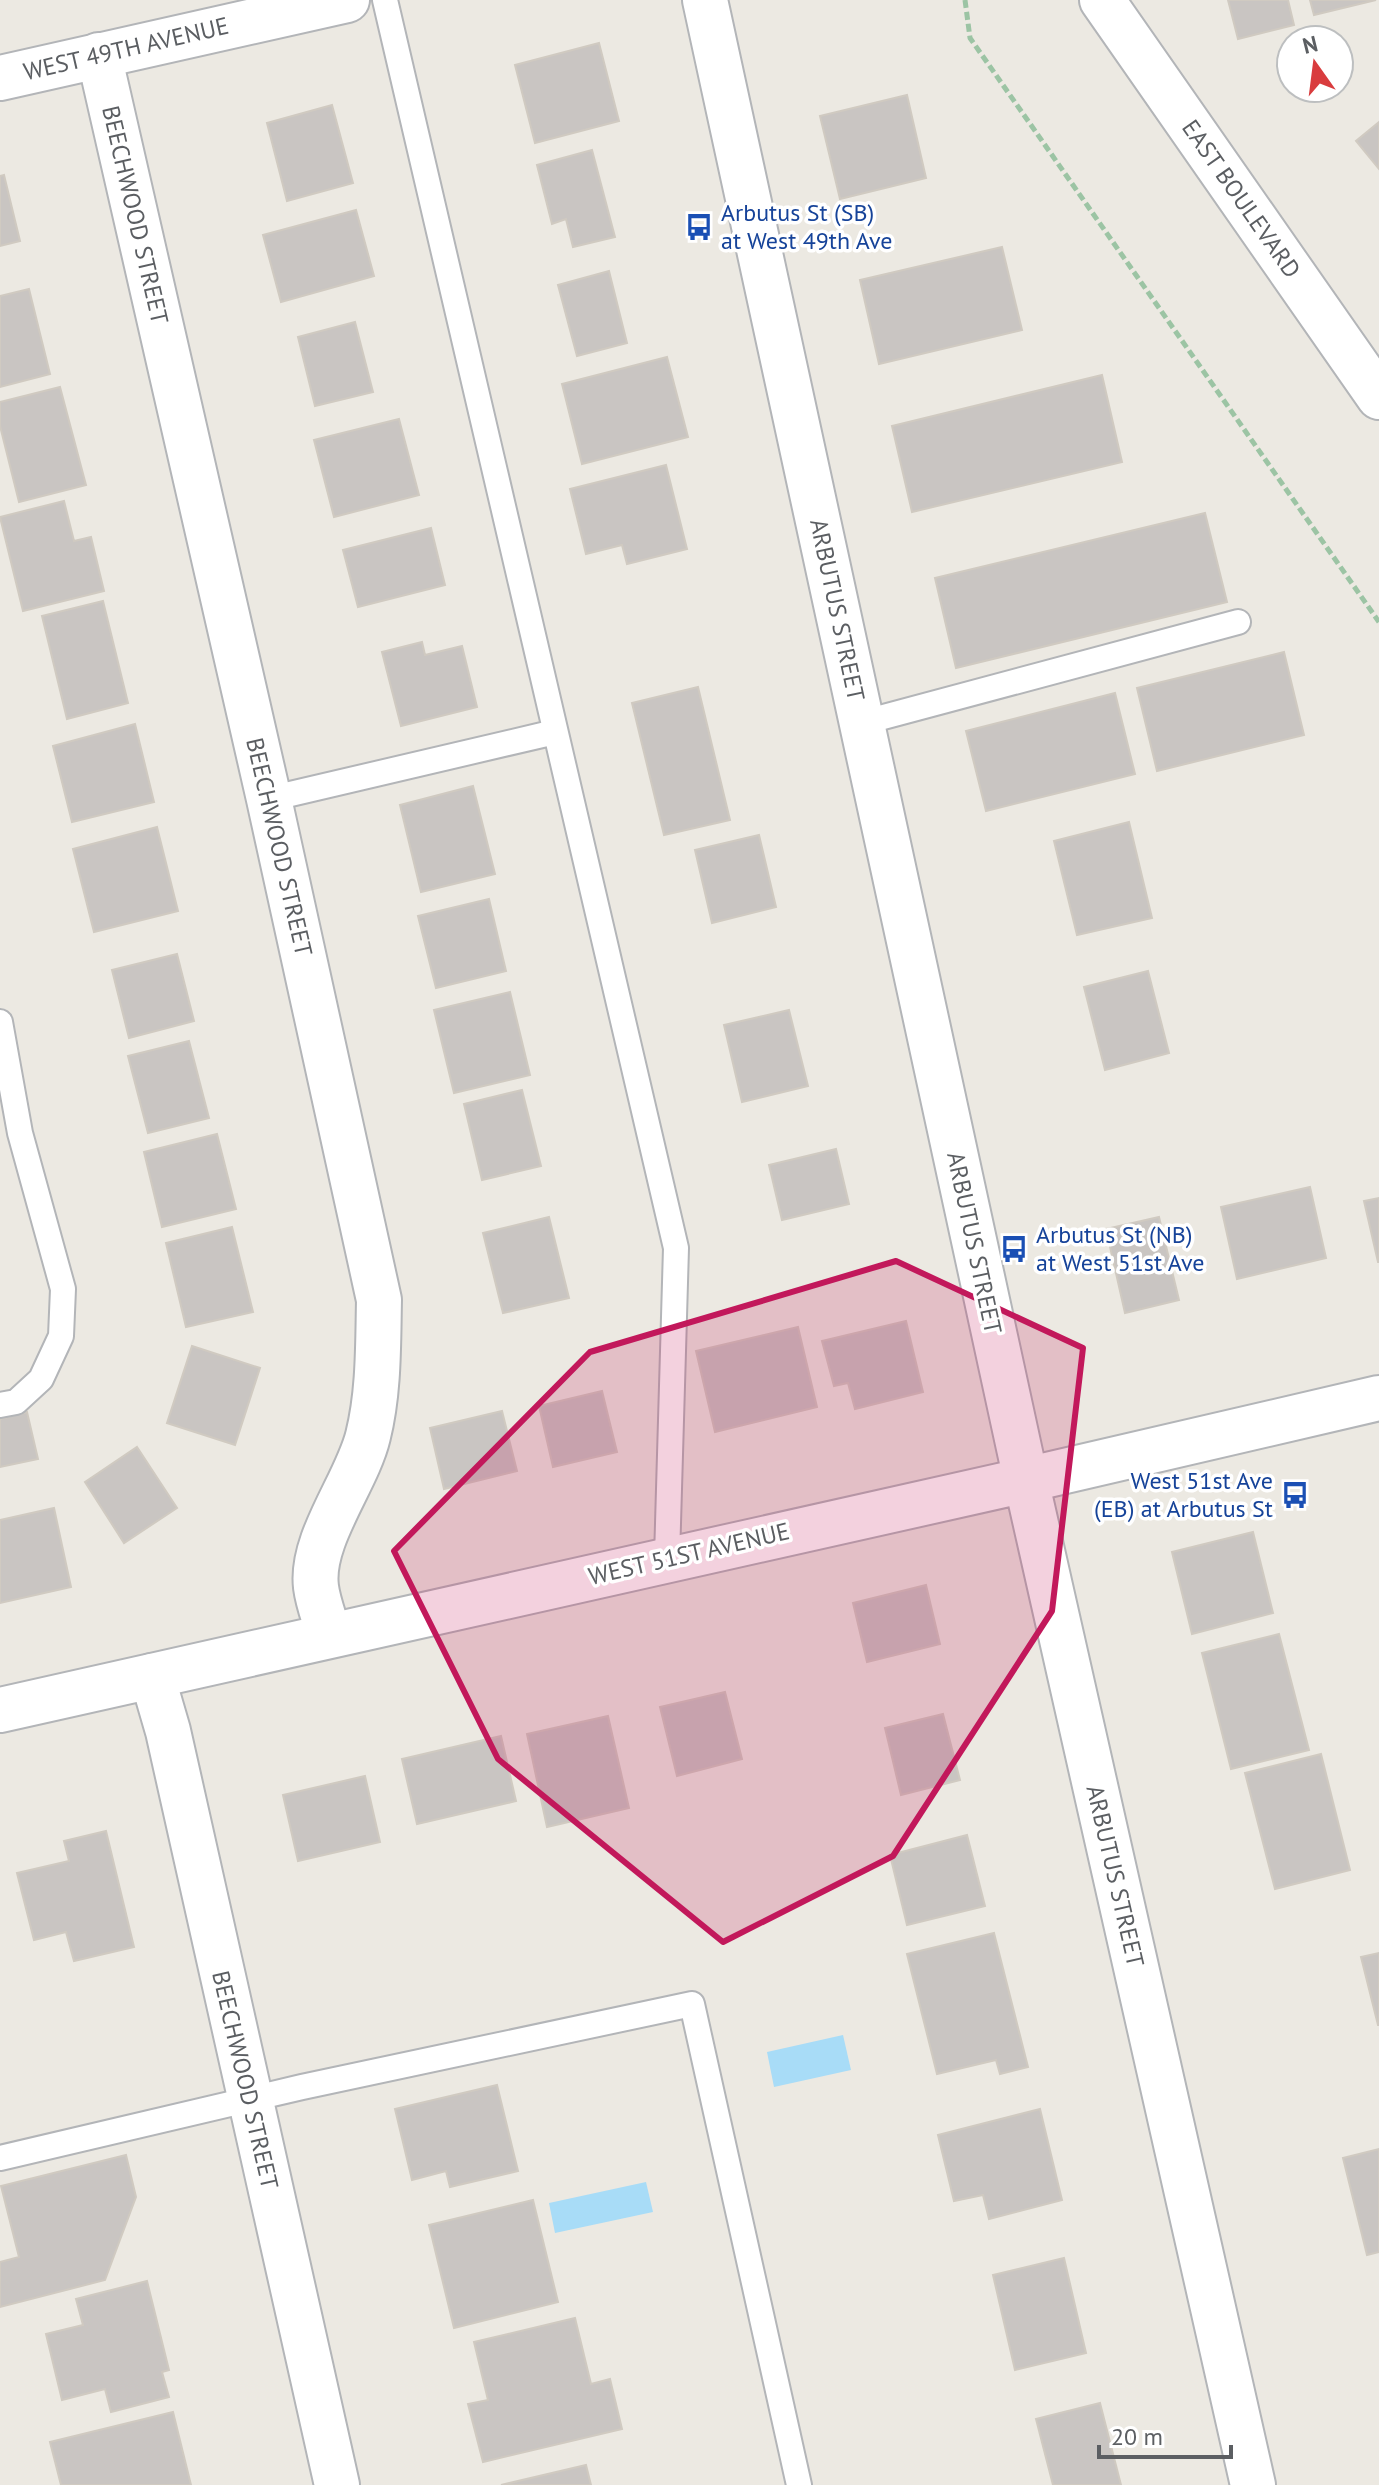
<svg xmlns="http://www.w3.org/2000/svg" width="1379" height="2485" viewBox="0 0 1379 2485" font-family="'PT Sans',sans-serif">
	<rect width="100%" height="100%" fill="#ece9e2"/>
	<!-- water -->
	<g fill="#a8dcf7">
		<polygon points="843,2035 851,2070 774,2087 767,2052"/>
		<polygon points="646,2182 653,2212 555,2233 549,2203"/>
	</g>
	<!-- building -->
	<g fill="#c9c5c2" stroke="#d0cac1" stroke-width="2">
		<polygon points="1228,0 1288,0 1294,25 1238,39"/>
		<polygon points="1310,0 1376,0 1314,15"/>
		<polygon points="599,43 619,121 535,143 515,65"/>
		<polygon points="907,95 926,178 840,199 820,116"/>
		<polygon points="332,105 353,183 287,201 267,123"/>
		<polygon points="1379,122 1379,169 1356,141"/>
		<polygon points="592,150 615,237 573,247 566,219 552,224 537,165"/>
		<polygon points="4,175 20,241 0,246 0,176"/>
		<polygon points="356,210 374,276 281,302 263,235"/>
		<polygon points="1002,247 1022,330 879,364 860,280"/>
		<polygon points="609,271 627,343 577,356 558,285"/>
		<polygon points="29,289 50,374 0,387 0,296"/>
		<polygon points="355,322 373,392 315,406 298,337"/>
		<polygon points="667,357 688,437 582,464 562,384"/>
		<polygon points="1102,375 1122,462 912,512 892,426"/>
		<polygon points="60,387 86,485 19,502 0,426 0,402"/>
		<polygon points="399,419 419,495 334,517 314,440"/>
		<polygon points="666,465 687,549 627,564 622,545 586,554 570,489"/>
		<polygon points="64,501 74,541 91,537 104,591 23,611 0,517"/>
		<polygon points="1205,513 1227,602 956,668 935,578"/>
		<polygon points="431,528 445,585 358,607 343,550"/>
		<polygon points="103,601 128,703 67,719 42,616"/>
		<polygon points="422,642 425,655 462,646 477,707 401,726 382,652"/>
		<polygon points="1284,652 1304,735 1157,771 1137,688"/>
		<polygon points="698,687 730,820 664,835 632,703"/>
		<polygon points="1115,693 1135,774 986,811 966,731"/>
		<polygon points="135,724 154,802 72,822 53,746"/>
		<polygon points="473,786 495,874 421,892 400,805"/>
		<polygon points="1129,822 1152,918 1077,935 1054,841"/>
		<polygon points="157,827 178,911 94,932 73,849"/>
		<polygon points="759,835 776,907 712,923 695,850"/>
		<polygon points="489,899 506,971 436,988 418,916"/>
		<polygon points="177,954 194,1021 129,1038 112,970"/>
		<polygon points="1148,971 1169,1053 1105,1070 1084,987"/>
		<polygon points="510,992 530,1075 454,1093 434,1010"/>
		<polygon points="789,1010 808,1086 742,1102 724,1025"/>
		<polygon points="189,1041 209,1118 148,1133 128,1056"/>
		<polygon points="522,1090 541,1166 482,1180 464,1104"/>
		<polygon points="217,1134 236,1209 162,1227 144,1152"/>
		<polygon points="836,1149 849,1204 782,1220 769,1165"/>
		<polygon points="1310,1187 1326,1258 1237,1279 1221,1207"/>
		<polygon points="1379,1198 1379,1262 1378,1262 1364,1201"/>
		<polygon points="549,1217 569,1298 503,1313 483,1233"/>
		<polygon points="1159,1217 1179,1300 1125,1313 1106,1229"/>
		<polygon points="232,1227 253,1312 186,1327 166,1243"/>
		<polygon points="906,1321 923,1392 855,1409 848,1383 834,1386 822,1341"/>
		<polygon points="798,1327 817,1407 715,1432 696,1351"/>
		<polygon points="192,1346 260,1368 235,1445 167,1423"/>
		<polygon points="602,1391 617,1452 553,1467 539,1406"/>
		<polygon points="502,1411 517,1471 444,1489 430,1428"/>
		<polygon points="27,1412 38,1459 0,1467 0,1419"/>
		<polygon points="137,1447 177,1508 124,1543 85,1482"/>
		<polygon points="54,1508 71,1587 0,1603 0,1520"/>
		<polygon points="1253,1532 1273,1613 1192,1634 1172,1552"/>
		<polygon points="926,1585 940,1644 867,1662 853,1603"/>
		<polygon points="1279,1634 1309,1750 1231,1769 1202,1653"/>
		<polygon points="725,1692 742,1759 677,1776 660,1707"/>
		<polygon points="943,1714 960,1780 901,1795 885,1728"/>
		<polygon points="608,1716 629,1808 547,1827 527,1734"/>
		<polygon points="501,1736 516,1801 417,1824 402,1759"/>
		<polygon points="1321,1754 1350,1870 1275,1889 1245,1773"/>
		<polygon points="365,1776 380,1842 298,1861 283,1795"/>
		<polygon points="106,1831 134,1947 74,1961 66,1932 34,1940 17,1873 69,1861 64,1841"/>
		<polygon points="967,1835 985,1906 907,1925 890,1855"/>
		<polygon points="994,1933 1028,2067 1000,2074 996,2060 937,2074 907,1954"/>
		<polygon points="1379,1953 1379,2025 1378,2025 1361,1957"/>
		<polygon points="497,2085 518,2171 450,2187 446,2171 412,2180 395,2109"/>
		<polygon points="1040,2109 1062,2200 989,2219 983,2195 954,2201 938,2135"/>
		<polygon points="1379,2149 1379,2252 1367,2255 1343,2158"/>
		<polygon points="126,2155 136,2197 105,2280 0,2307 0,2262 19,2257 1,2186"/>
		<polygon points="533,2200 558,2302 454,2328 429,2225"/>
		<polygon points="1064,2258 1086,2353 1015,2370 993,2275"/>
		<polygon points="147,2281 169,2370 162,2372 169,2397 111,2412 105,2389 62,2400 46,2334 83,2325 76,2299"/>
		<polygon points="575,2318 591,2384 610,2379 622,2429 483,2462 468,2404 488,2400 474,2342"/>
		<polygon points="1100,2403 1121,2485 1053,2485 1036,2419"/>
		<polygon points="173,2412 191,2485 61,2485 50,2442"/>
		<polygon points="586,2465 591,2485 501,2485"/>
	</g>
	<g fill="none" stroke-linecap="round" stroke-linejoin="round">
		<!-- service casing -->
		<g stroke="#b3b5b8" stroke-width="28">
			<g id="service">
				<polyline points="385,0 676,1248 667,1558"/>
				<polyline points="861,723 1238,622"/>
				<polyline points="269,799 555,732"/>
				<polyline points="0,1022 20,1133 63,1289 61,1336 41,1379 16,1402 0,1405"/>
				<polyline points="0,2158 302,2087 692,2004 799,2485"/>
			</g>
		</g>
		<!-- minor casing -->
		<g stroke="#b3b5b8" stroke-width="48">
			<g id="minor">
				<polyline points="1102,0 1379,397"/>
				<path d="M 99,55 L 269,799 L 379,1300 C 378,1345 379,1392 368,1436 C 357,1482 310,1539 316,1587 C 318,1603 325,1620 329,1635"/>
				<polyline points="152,1676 168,1731 337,2485"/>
				<polyline points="0,1710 1026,1480 1253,2485"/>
			</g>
		</g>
		<!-- tertiary casing -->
		<g stroke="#b3b5b8" stroke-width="48">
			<g id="tertiary">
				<polyline points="705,0 1026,1480 1379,1398"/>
				<polyline points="0,78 347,0"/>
			</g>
		</g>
		<!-- path -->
		<polyline stroke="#9cc4a4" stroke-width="5" stroke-dasharray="8 4" stroke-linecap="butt" points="965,0 970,38 1379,622"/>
		<!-- service -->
		<use href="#service" stroke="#fff" stroke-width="24"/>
		<!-- minor -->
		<use href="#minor" stroke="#fff" stroke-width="44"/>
		<!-- tertiary -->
		<use href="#tertiary" stroke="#fff" stroke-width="44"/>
	</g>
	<!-- marked area -->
	<path fill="#c2185b" fill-opacity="0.2" stroke="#c2185b" stroke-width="6" stroke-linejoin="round" d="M 896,1261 L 1083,1348 L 1052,1611 L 893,1856 L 723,1942 L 498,1759 L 394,1551 L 590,1352 Z"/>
	<!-- icons -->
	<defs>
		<g id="bus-bare" transform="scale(2.16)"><path d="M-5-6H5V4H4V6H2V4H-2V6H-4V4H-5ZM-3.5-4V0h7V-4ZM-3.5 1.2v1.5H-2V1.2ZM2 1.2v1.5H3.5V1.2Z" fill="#1a4fb4" stroke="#fff" stroke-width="2.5" paint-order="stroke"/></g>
	</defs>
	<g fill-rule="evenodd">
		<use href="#bus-bare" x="699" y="227"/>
		<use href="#bus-bare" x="1014" y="1249"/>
		<use href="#bus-bare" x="1295" y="1495"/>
	</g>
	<g text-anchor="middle" stroke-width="7" stroke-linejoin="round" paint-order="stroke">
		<!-- street labels -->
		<g font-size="24" fill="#5b5e62" stroke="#fff">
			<text transform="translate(126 49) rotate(-13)" y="8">WEST 49TH AVENUE</text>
			<text transform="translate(1241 199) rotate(55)" y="8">EAST BOULEVARD</text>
			<text transform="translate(135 215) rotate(77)" y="8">BEECHWOOD STREET</text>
			<text transform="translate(837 610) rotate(78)" y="8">ARBUTUS STREET</text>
			<text transform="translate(279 847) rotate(77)" y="8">BEECHWOOD STREET</text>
			<text transform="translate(974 1243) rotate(78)" y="8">ARBUTUS STREET</text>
			<text transform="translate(689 1554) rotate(-13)" y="8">WEST 51ST AVENUE</text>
			<text transform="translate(1115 1876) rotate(77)" y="8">ARBUTUS STREET</text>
			<text transform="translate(245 2080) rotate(77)" y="8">BEECHWOOD STREET</text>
		</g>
		<!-- transit labels -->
		<g font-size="24" fill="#164399" stroke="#fff" text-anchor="start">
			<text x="721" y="221">Arbutus St (SB)<tspan x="721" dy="28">at West 49th Ave</tspan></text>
			<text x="1036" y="1243">Arbutus St (NB)<tspan x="1036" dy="28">at West 51st Ave</tspan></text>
			<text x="1273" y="1489" text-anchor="end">West 51st Ave<tspan x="1273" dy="28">(EB) at Arbutus St</tspan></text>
		</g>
	</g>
	<!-- north arrow -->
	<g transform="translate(1315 64) rotate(346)"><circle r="38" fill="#ffffff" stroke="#bdbfc0" stroke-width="2"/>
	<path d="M0-6L14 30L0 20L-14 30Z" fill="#d93c3e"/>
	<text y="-12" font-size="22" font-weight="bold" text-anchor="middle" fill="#5b5e62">N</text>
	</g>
	<!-- scale -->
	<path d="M1099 2445v12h132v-12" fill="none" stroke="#5b5e62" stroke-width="4"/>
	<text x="1111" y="2445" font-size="24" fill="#5b5e62" stroke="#ffffff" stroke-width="6" paint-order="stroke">20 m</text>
</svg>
